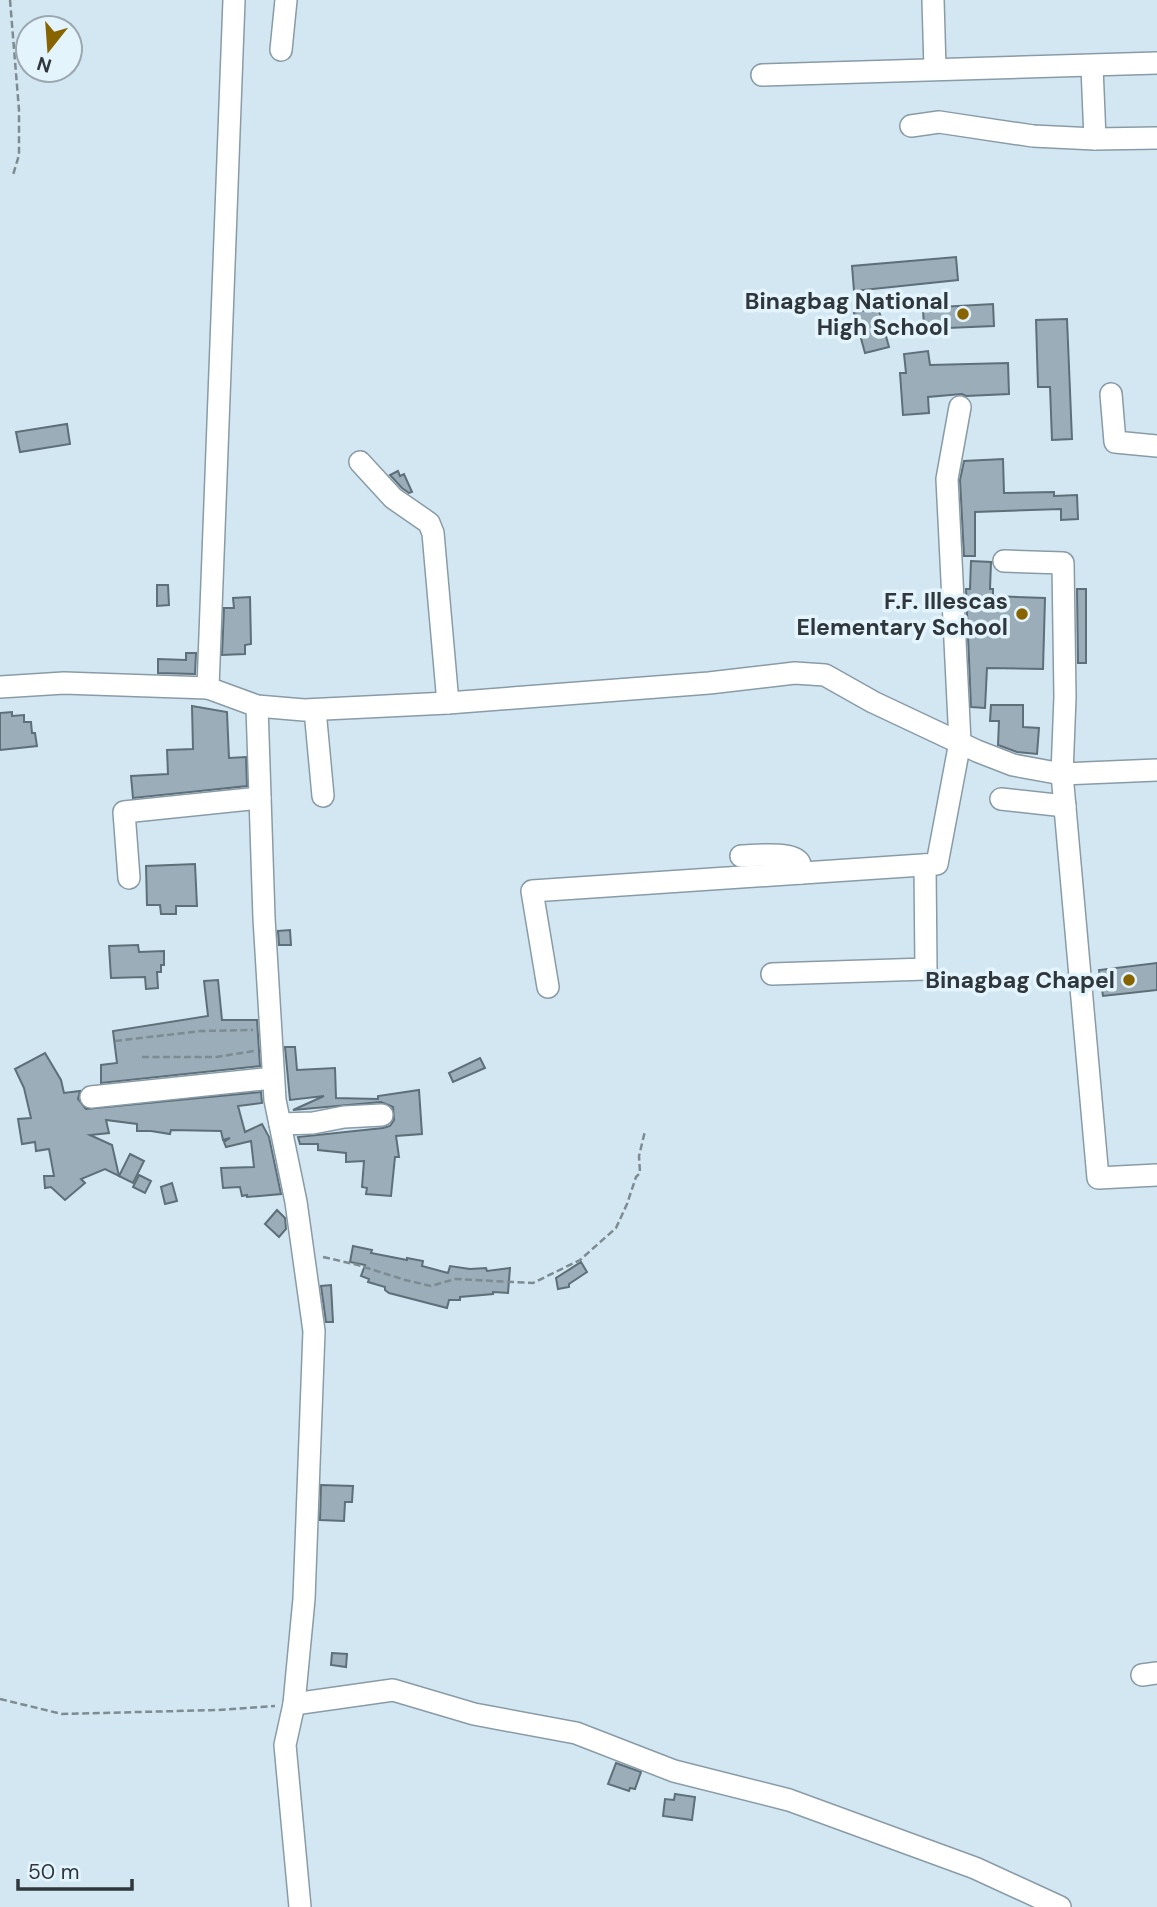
<svg xmlns="http://www.w3.org/2000/svg" width="1157" height="1907" viewBox="0 0 1157 1907" font-family="'DM Sans',sans-serif">
	<rect width="100%" height="100%" fill="#d3e7f3"/>
	<!-- building -->
	<g fill="#9aadb8" stroke="#5d6f79" stroke-width="2">
		<polygon points="956,257 958,280 854,291 852,266"/>
		<polygon points="993,304 994,326 924,329 923,308"/>
		<polygon points="878,307 889,347 865,353 854,313"/>
		<polygon points="1067,319 1072,439 1052,440 1050,387 1038,387 1036,320"/>
		<polygon points="928,351 930,365 1008,363 1009,394 966,396 962,394 928,397 929,413 903,415 900,373 906,373 904,354"/>
		<polygon points="67,424 70,444 20,452 16,432"/>
		<polygon points="1003,459 1004,493 1054,492 1054,496 1077,495 1078,519 1061,520 1061,509 975,512 975,556 964,556 960,480 964,461"/>
		<polygon points="398,471 400,476 404,474 412,492 409,493 402,488 390,475"/>
		<polygon points="971,561 991,562 990,589 993,589 993,596 1045,598 1043,669 987,668 985,708 971,707 966,589 970,589"/>
		<polygon points="157,585 168,585 169,605 157,606"/>
		<polygon points="1077,589 1086,589 1086,663 1078,663"/>
		<polygon points="250,597 251,644 245,645 245,654 222,655 224,608 234,608 233,598"/>
		<polygon points="186,653 196,653 195,674 158,673 158,659 186,660"/>
		<polygon points="991,705 1023,705 1023,727 1039,728 1037,754 1017,752 998,745 999,721 990,721"/>
		<polygon points="192,706 227,712 229,758 246,757 247,786 133,798 131,776 168,774 167,750 193,749"/>
		<polygon points="12,712 12,716 24,715 24,722 31,722 32,733 35,733 37,746 0,750 0,713"/>
		<polygon points="195,864 197,906 176,906 176,914 161,914 160,905 147,905 146,866"/>
		<polygon points="290,930 291,945 279,945 278,931"/>
		<polygon points="138,945 139,952 164,951 164,965 161,965 161,972 157,972 158,988 146,989 145,977 111,978 109,946"/>
		<polygon points="1157,963 1157,990 1103,996 1099,970"/>
		<polygon points="218,980 222,1020 257,1020 260,1066 101,1083 101,1065 117,1063 113,1031 208,1016 204,981"/>
		<polygon points="285,1047 295,1047 297,1070 335,1068 336,1098 378,1099 378,1096 419,1090 422,1134 396,1136 399,1157 395,1157 391,1196 366,1194 367,1188 362,1187 364,1161 346,1162 346,1153 318,1150 318,1144 300,1144 298,1137 383,1128 390,1126 394,1120 393,1107 381,1102 293,1110 324,1096 290,1100"/>
		<polygon points="45,1053 61,1080 64,1093 80,1091 78,1099 86,1109 261,1092 262,1103 238,1106 245,1132 262,1124 269,1137 281,1194 247,1197 247,1195 242,1196 240,1187 223,1188 221,1168 254,1167 251,1141 226,1147 224,1142 230,1138 223,1140 221,1131 171,1130 170,1134 151,1131 137,1131 137,1124 106,1120 109,1133 90,1135 112,1145 119,1176 105,1169 81,1179 85,1183 65,1200 51,1187 45,1188 44,1176 54,1176 49,1149 36,1151 35,1142 22,1144 18,1119 31,1118 24,1088 15,1069"/>
		<polygon points="480,1058 485,1068 453,1082 449,1073"/>
		<polygon points="130,1154 144,1161 133,1183 119,1176"/>
		<polygon points="139,1175 151,1181 145,1193 133,1187"/>
		<polygon points="172,1183 177,1201 165,1204 161,1187"/>
		<polygon points="277,1210 285,1218 286,1229 279,1237 265,1224"/>
		<polygon points="353,1246 372,1250 371,1253 407,1260 407,1258 423,1261 422,1266 448,1273 450,1266 470,1269 486,1268 487,1271 510,1268 508,1293 493,1292 493,1294 460,1297 460,1300 449,1300 447,1308 389,1293 385,1290 385,1287 368,1282 369,1279 361,1276 365,1265 350,1262"/>
		<polygon points="581,1262 587,1272 569,1284 569,1287 558,1289 556,1278"/>
		<polygon points="331,1285 333,1322 326,1322 321,1286"/>
		<polygon points="321,1485 353,1486 352,1502 345,1502 344,1521 320,1520"/>
		<polygon points="332,1653 347,1654 346,1667 331,1665"/>
		<polygon points="616,1763 641,1772 635,1789 630,1788 629,1791 608,1784"/>
		<polygon points="675,1794 695,1797 692,1820 663,1816 665,1799 674,1800"/>
	</g>
	<g fill="none" stroke-linecap="round" stroke-linejoin="round">
		<!-- minor casing -->
		<g stroke="#899ba7" stroke-width="24">
			<g id="minor">
				<polyline points="933,0 935,69"/>
				<polyline points="281,50 286,0"/>
				<polyline points="1092,67 1095,139"/>
				<polyline points="762,75 1157,63"/>
				<polyline points="911,126 939,122 1033,136 1095,139 1157,138"/>
				<polyline points="1111,394 1115,442 1157,446"/>
				<polyline points="360,462 393,498 429,523 433,533 448,703"/>
				<polyline points="1004,561 1063,563 1065,697 1062,774 1098,1178 1157,1175"/>
				<polyline points="0,687 64,683 208,688 257,706 304,710 448,703 709,683 795,673 825,675 873,702 977,751 1013,765 1062,774 1157,770"/>
				<polyline points="208,688 234,0"/>
				<polyline points="257,706 264,918 275,1100 296,1202 314,1331 304,1599 294,1704 285,1745 300,1907"/>
				<polyline points="315,710 323,796"/>
				<polyline points="1001,799 1065,806"/>
				<path d="M 741,856 C 753,856 792,851 799,862 C 801,865 801,869 801,873"/>
				<polyline points="129,878 124,812 260,798"/>
				<polyline points="772,974 926,969 925,865"/>
				<polyline points="548,987 532,891 937,864 960,742 947,479 960,407"/>
				<polyline points="91,1097 273,1078"/>
				<polyline points="280,1124 313,1123 344,1117 382,1115"/>
				<polyline points="1142,1675 1157,1673"/>
				<polyline points="294,1704 393,1690 474,1714 576,1733 674,1771 789,1800 975,1868 1060,1907"/>
			</g>
		</g>
		<!-- path -->
		<g stroke="#7d8b93" stroke-width="2.5" stroke-dasharray="7 3.5" stroke-linecap="butt">
			<polyline points="10,0 19,110 19,155 13,175"/>
			<polyline points="115,1041 201,1031 253,1030"/>
			<polyline points="142,1057 216,1057 254,1051"/>
			<polyline points="323,1257 358,1265 405,1280 431,1286 455,1279 533,1283 580,1260 616,1228 627,1204 636,1177 640,1173 639,1156 645,1131"/>
			<polyline points="0,1699 62,1714 217,1710 275,1706"/>
		</g>
		<!-- minor -->
		<use href="#minor" stroke="#fff" stroke-width="21"/>
	</g>
	<!-- markers -->
	<g fill="#876400" stroke="#e4f4fd" stroke-width="2.5">
		<circle cx="963" cy="314" r="7"/>
		<circle cx="1022" cy="614" r="7"/>
		<circle cx="1129" cy="980" r="7"/>
	</g>
	<g text-anchor="middle" stroke-width="7" stroke-linejoin="round" paint-order="stroke">
		<!-- poi labels -->
		<g font-size="23" font-weight="bold" fill="#2f373c" stroke="#e4f4fd" text-anchor="end">
			<text x="949" y="309">Binagbag National<tspan x="949" dy="26">High School</tspan></text>
			<text x="1008" y="609">F.F. Illescas<tspan x="1008" dy="26">Elementary School</tspan></text>
			<text x="1115" y="988">Binagbag Chapel</text>
		</g>
	</g>
	<!-- north arrow -->
	<g transform="translate(49 49) rotate(197)"><circle r="33" fill="#e4f4fd" stroke="#9ca8b0" stroke-width="2"/>
	<path d="M0-5L12 26L0 18L-12 26Z" fill="#876400"/>
	<text y="-10" font-size="19" font-weight="bold" text-anchor="middle" fill="#2f373c">N</text>
	</g>
	<!-- scale -->
	<path d="M18 1879v10h114v-10" fill="none" stroke="#2f373c" stroke-width="3.5"/>
	<text x="28" y="1879" font-size="21" fill="#2f373c" stroke="#e4f4fd" stroke-width="5" paint-order="stroke">50 m</text>
</svg>
